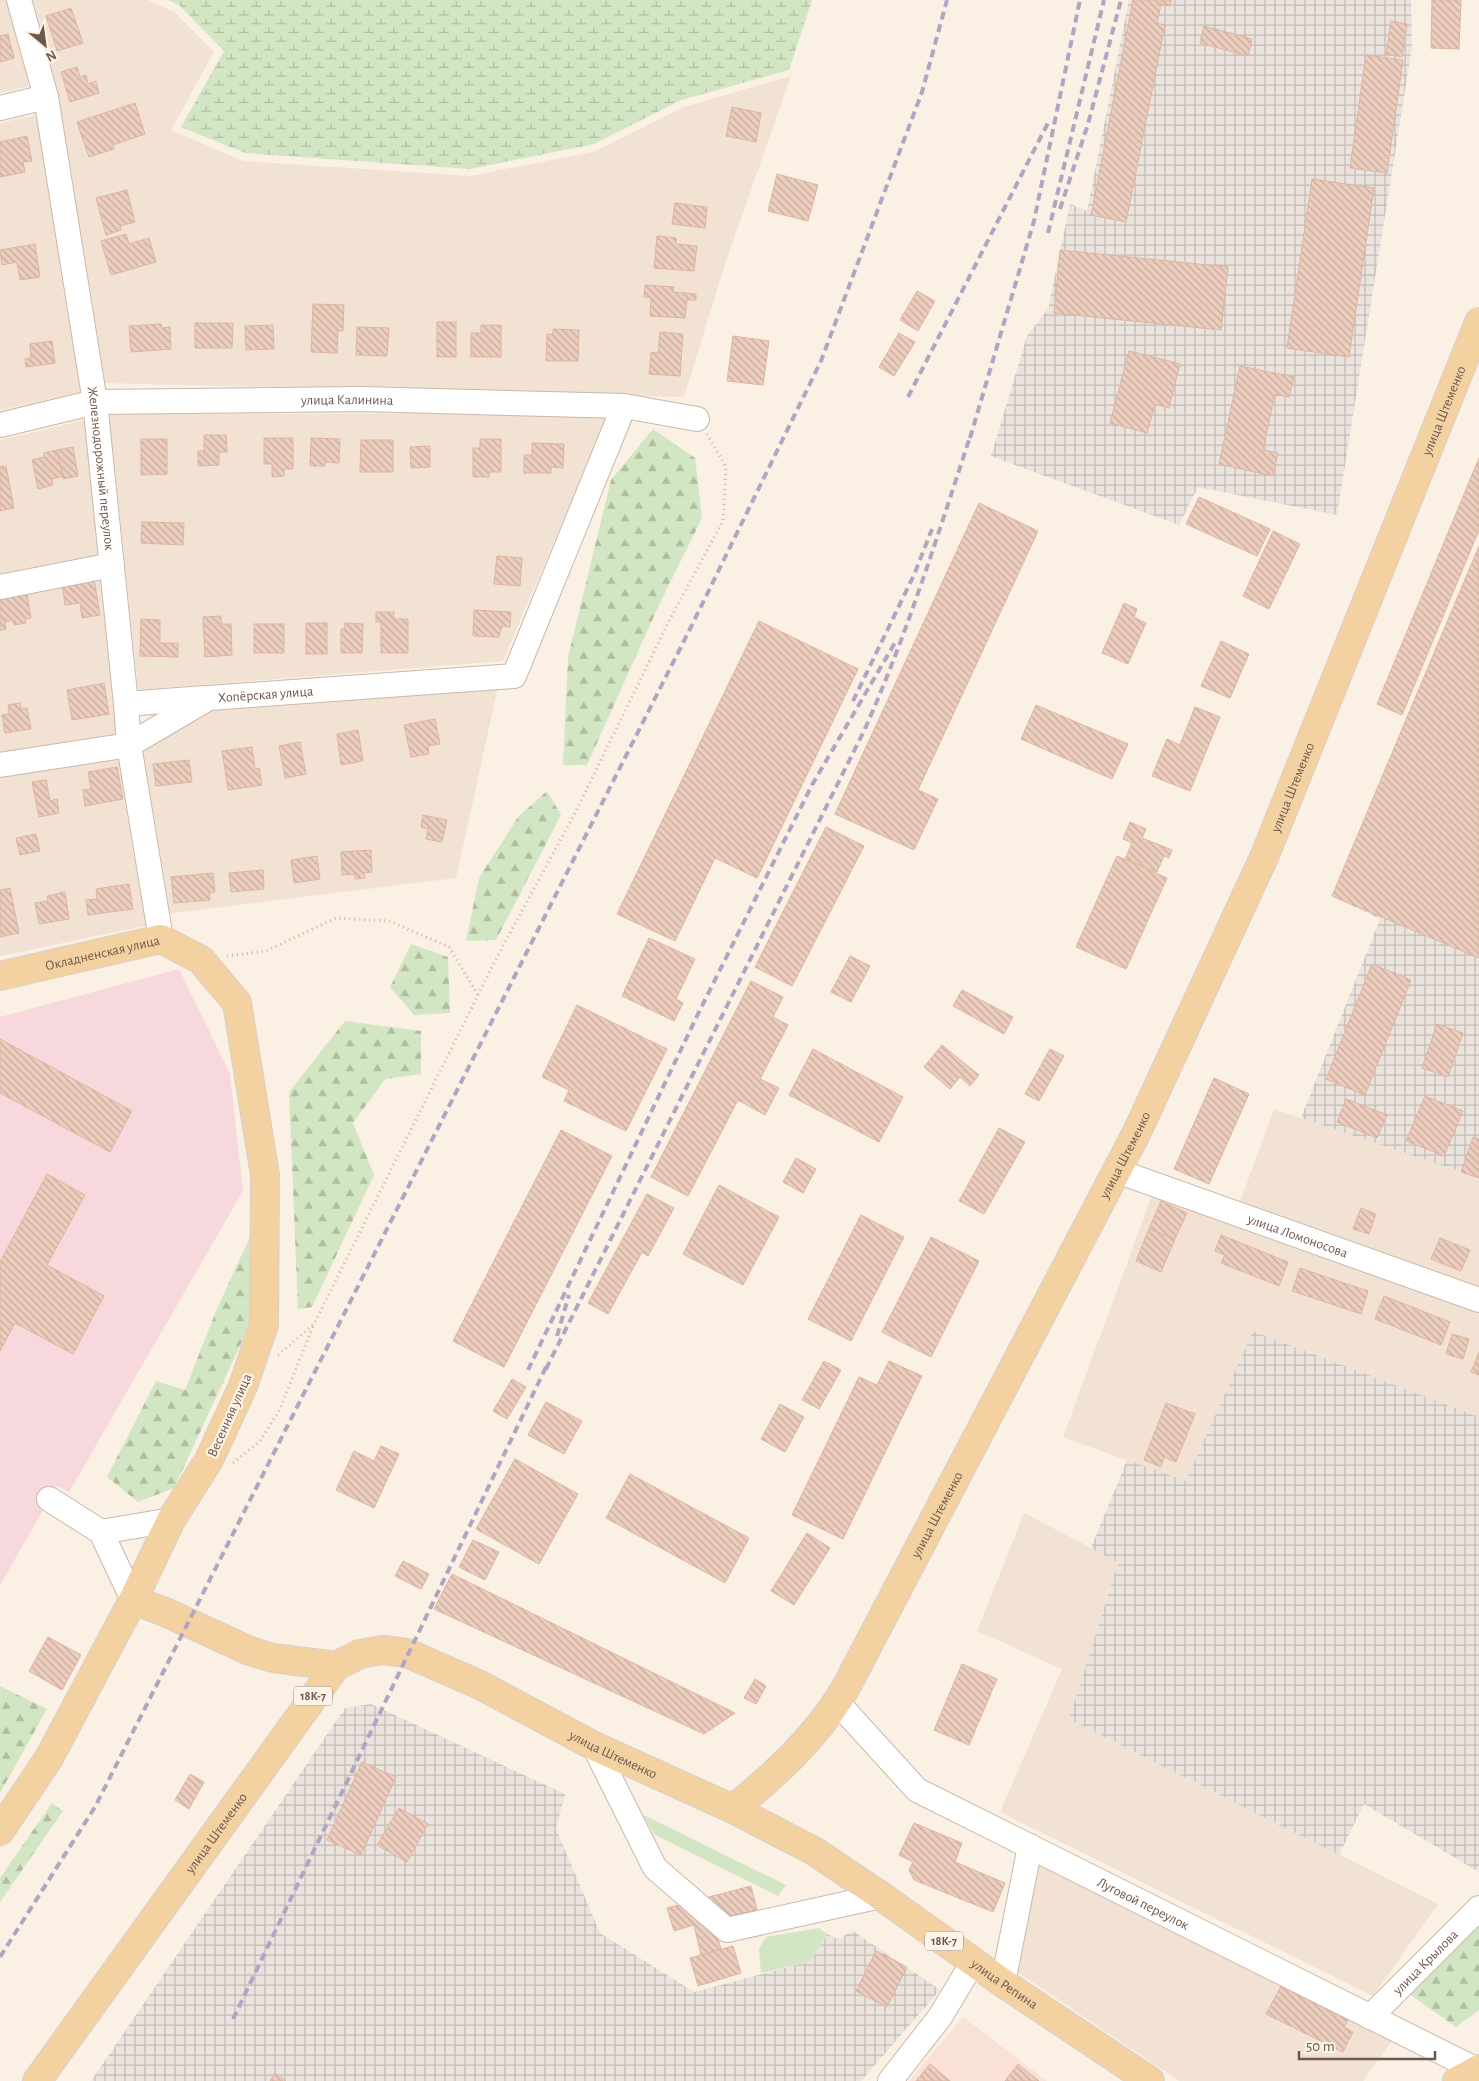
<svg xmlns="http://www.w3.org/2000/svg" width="1479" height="2081" viewBox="0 0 1479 2081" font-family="'Alegreya Sans',sans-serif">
	<defs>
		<pattern id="industrial-grid" width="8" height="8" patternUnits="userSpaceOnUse" patternTransform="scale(1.25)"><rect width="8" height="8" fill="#eae3de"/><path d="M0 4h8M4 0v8" fill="none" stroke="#c2bbb6"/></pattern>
		<pattern id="forest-firs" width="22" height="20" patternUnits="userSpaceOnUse" patternTransform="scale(1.25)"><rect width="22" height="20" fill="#d3e6c4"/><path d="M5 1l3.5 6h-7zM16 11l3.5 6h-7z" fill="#b0bda1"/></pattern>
		<pattern id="wetland-marsh" width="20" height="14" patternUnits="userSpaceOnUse" patternTransform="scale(1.25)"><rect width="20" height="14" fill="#d3e6c4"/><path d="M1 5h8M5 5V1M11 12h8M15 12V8" fill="none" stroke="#b0bda1"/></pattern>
		<pattern id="building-back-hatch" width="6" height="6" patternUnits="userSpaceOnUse" patternTransform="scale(1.25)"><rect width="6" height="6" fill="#edcebe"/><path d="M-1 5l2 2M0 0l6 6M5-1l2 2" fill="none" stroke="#c4aa9d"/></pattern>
	</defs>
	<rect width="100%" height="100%" fill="#faf0e4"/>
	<!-- residential -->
	<g fill="#f1e2d3">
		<polygon points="0,0 8,0 30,86 0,93"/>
		<polygon points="26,0 148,0 174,12 214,52 171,130 243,161 470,176 596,151 684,107 791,76 725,264 684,397 105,383 51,99"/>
		<polygon points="41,114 80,392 0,410 0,123"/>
		<polygon points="609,413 503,661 138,690 109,414"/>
		<polygon points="85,420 101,559 0,579 0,440"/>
		<polygon points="104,572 117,735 0,754 0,593"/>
		<polygon points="498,687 456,878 166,914 138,749 211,710"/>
		<polygon points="125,752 150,925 0,956 0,772"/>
		<polygon points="1274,1109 1479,1178 1479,1293 1238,1207"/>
		<polygon points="1154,1190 1479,1307 1479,1417 1253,1331 1186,1482 1063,1437"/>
		<polygon points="1024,1513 1118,1562 1069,1719 1438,1904 1373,1996 1000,1812 1062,1669 977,1631"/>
		<polygon points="1035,1858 1394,2038 1363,2081 1179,2081 1016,1971"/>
	</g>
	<!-- commercial -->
	<polygon fill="#f9e1d8" points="963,2017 1047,2081 909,2081"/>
	<!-- industrial -->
	<g fill="url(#industrial-grid)">
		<polygon points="1129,0 1411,0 1412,47 1337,515 1198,487 1179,525 991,456 1027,336 1048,309 1070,204 1087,211"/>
		<polygon points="1479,547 1479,1178 1301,1118 1380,919 1332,896"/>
		<polygon points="1253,1331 1479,1417 1479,1872 1364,1804 1339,1855 1069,1719 1118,1563 1091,1548 1127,1460 1186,1481"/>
		<polygon points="371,1704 565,1794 556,1829 600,1933 694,1992 811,1961 827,1934 838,1939 853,1931 940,1990 861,2081 91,2081 345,1708"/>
	</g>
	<!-- medical -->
	<polygon fill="#f7d8dd" points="179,969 230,1074 243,1191 69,1492 57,1486 0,1585 0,1017"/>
	<!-- grass -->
	<g fill="#d3e6c4">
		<polygon points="643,1815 648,1817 786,1885 778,1896 655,1835"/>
		<polygon points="819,1928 827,1934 811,1961 761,1973 759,1948 766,1937"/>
	</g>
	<!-- forest -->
	<g fill="url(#forest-firs)">
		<polygon points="653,429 695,458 702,518 659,605 587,765 563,765 568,657 611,480"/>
		<polygon points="547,791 561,815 496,940 466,941 479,878 518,817"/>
		<polygon points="411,944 448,957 450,1013 414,1015 390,987"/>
		<polygon points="345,1021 421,1031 421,1074 385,1079 353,1123 374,1175 312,1307 298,1309 289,1092"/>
		<polygon points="259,1217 252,1320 174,1488 138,1502 107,1477 156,1381 185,1390 216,1311"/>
		<polygon points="0,1686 47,1709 0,1793"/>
		<polygon points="52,1803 63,1811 0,1902 0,1878"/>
		<polygon points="1479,1923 1479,2010 1456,2027 1408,1993"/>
	</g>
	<!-- wetland -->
	<polygon fill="url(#wetland-marsh)" points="168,0 812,0 789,70 681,100 594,144 470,169 245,153 181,127 224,51 179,5"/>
	<!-- building -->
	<g fill="url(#building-back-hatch)" stroke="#deb5a0">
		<polygon points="1133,0 1171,0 1170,6 1161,4 1157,23 1165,25 1126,222 1091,215"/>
		<polygon points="1432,0 1461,0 1459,49 1431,48"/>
		<polygon points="71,8 83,43 57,51 46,16"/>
		<polygon points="1391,21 1407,24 1402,57 1386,54"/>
		<polygon points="1204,26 1252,39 1248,56 1200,43"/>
		<polygon points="8,34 14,58 0,62 0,36"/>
		<polygon points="1366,55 1403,60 1387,173 1350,168"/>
		<polygon points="77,67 80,77 86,75 88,84 96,81 99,93 70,102 61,72"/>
		<polygon points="135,103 145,134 113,145 114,149 89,157 77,122"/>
		<polygon points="732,107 761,113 756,142 726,136"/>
		<polygon points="27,136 32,161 23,162 25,172 0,177 0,142"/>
		<polygon points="777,174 818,185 808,221 768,211"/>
		<polygon points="1312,179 1374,188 1349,357 1287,348"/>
		<polygon points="127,190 135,222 120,226 121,230 106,235 96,198"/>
		<polygon points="675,203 707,207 705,228 672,224"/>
		<polygon points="126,234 129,244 149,238 156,262 111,275 101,241"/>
		<polygon points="657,236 676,238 676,244 697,246 694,271 654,268"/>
		<polygon points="35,244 40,277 20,280 17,262 2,265 0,250"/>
		<polygon points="1060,250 1228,267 1221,330 1054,313"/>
		<polygon points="645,285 674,287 673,292 696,294 696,300 687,300 685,318 650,316 651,298 644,297"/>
		<polygon points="917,291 935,301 918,331 900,320"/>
		<polygon points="313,304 344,305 343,331 338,331 337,353 311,352"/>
		<rect x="437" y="322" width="19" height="35"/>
		<polygon points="195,323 233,323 232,348 195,348"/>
		<polygon points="161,324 162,328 170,327 171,349 131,352 129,326"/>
		<polygon points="273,325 274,349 246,350 245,326"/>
		<polygon points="481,325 501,325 501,357 471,357 471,333 481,333"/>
		<polygon points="357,327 389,328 387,356 356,355"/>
		<polygon points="553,329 579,330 578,361 546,361 547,334 553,334"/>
		<polygon points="660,332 683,334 680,376 649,374 651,352 658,353"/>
		<polygon points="899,333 915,342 894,376 879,367"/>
		<polygon points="733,336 769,341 763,385 727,381"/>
		<polygon points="52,341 55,363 26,367 25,359 31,358 30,344"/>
		<polygon points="1129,351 1180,364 1169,408 1155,404 1147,433 1110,423"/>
		<polygon points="1240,366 1294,377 1289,397 1275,394 1263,450 1278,453 1273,476 1219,464"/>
		<polygon points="204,435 226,435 227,452 219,452 219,465 198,466 198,451 204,451"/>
		<polygon points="264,438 293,438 293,469 284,469 284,476 272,477 272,464 264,464"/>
		<polygon points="311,438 340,439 339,463 325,462 325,466 310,466"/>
		<polygon points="141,439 167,439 167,474 141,475"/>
		<polygon points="480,439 501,439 501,472 489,472 489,477 473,477 473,448 480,448"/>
		<polygon points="361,440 393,440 393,472 360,472"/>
		<polygon points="532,443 564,444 563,468 551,467 551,473 524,473 524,455 532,455"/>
		<polygon points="430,446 430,467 411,468 410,447"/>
		<polygon points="73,447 78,476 63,479 57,450"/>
		<polygon points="57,450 63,476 52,479 53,485 38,489 32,460 44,457 44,453"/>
		<polygon points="1479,458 1479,530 1402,715 1377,704"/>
		<polygon points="6,466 14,508 0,511 0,467"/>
		<polygon points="1199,497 1270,529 1257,556 1186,524"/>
		<polygon points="979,503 1038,531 918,790 938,799 914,850 835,814"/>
		<polygon points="142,522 184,523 183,545 141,543"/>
		<polygon points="1273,531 1300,544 1269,609 1243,596"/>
		<polygon points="1479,546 1479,958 1332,896"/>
		<polygon points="497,556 522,558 520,586 494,584"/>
		<polygon points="94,579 100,615 82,618 80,603 65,605 62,584"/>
		<polygon points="26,589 31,618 25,619 26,623 14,625 13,620 5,622 6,629 0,630 0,594"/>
		<polygon points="1124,603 1137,609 1134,617 1146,623 1128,664 1102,653"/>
		<polygon points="474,610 511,612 510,627 502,626 499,637 473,636"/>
		<polygon points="376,612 394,612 394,619 408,619 408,653 381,653 381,622 376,622"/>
		<polygon points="221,616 221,624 231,624 232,655 205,657 203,617"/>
		<polygon points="141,619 160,620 160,643 178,643 178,657 140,656"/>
		<polygon points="759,621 858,669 757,878 715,858 675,941 617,914"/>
		<rect x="306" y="623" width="21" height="31"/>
		<polygon points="345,623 363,624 362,653 341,653 341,629 344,629"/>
		<rect x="254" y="624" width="30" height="29"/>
		<polygon points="1221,641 1249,654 1230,698 1201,686"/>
		<polygon points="104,683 109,714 72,720 67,690"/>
		<polygon points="20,703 21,709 27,708 31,729 5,733 2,715 9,714 8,705"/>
		<polygon points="1036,705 1128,744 1112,779 1021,739"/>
		<polygon points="1195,707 1220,717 1190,791 1152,776 1167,739 1180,745"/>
		<polygon points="435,719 440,744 428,746 429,754 411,757 404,725"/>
		<polygon points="358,730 363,761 341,765 337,734"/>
		<polygon points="300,742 306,774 285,778 279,746"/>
		<polygon points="252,747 255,769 259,768 262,785 228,790 222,751"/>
		<polygon points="189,760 192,782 156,786 153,764"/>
		<polygon points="117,767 123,799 85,806 83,790 91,789 88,772"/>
		<polygon points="46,780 50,801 57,799 59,813 39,817 32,782"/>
		<polygon points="423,815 447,820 442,842 426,839 428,829 421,827"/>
		<polygon points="1130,822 1146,829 1142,838 1172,850 1169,858 1164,856 1157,872 1125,859 1132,843 1123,839"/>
		<polygon points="826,827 864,846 792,986 755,967"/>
		<polygon points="36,834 40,851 20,855 16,838"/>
		<polygon points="371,850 372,872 364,873 365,878 355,879 355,874 342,875 341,852"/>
		<polygon points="317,856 320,879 294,883 291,860"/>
		<polygon points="1117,856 1167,878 1126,969 1076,947"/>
		<polygon points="263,870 264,889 231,892 229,873"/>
		<polygon points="213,873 215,892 209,893 210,900 174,903 171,877"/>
		<polygon points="129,884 133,909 88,915 86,900 97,899 96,889"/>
		<polygon points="10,888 19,933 0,937 0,890"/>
		<polygon points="65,892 69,919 39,924 35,903 48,901 47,896"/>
		<polygon points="649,938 695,959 676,999 683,1003 674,1021 622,996"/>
		<polygon points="850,956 870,966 851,1002 831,992"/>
		<polygon points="1372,964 1411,980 1365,1095 1326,1079"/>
		<polygon points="751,981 783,997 773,1017 788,1025 760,1079 779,1088 765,1115 738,1100 688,1196 651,1177"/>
		<polygon points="962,990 1013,1017 1004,1034 953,1006"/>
		<polygon points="577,1005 667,1049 626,1131 564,1101 569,1090 542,1077"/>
		<polygon points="1437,1024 1463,1033 1448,1077 1422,1068"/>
		<polygon points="0,1039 132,1111 110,1152 0,1093"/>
		<polygon points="942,1045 979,1075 970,1086 960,1077 950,1089 924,1067"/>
		<polygon points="813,1049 903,1097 879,1142 789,1095"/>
		<polygon points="1050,1049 1064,1056 1039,1101 1025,1094"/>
		<polygon points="1214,1078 1249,1094 1209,1184 1174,1169"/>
		<polygon points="1425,1096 1463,1111 1444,1156 1406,1141"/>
		<polygon points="1346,1099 1387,1115 1377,1138 1337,1122"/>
		<polygon points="999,1128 1025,1142 984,1214 959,1201"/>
		<polygon points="561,1130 612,1156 504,1367 453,1341"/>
		<polygon points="1473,1137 1479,1139 1479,1178 1461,1172"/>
		<polygon points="796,1158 816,1169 803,1193 783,1182"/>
		<polygon points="47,1174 85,1195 47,1265 104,1296 73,1354 15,1323 0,1351 0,1262"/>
		<polygon points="719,1185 779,1217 743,1285 683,1254"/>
		<polygon points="647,1194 674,1208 648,1256 642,1252 608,1314 588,1303"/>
		<polygon points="1161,1201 1187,1213 1175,1239 1149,1229"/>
		<polygon points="1361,1208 1376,1214 1369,1234 1353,1229"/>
		<polygon points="861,1215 904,1237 851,1341 808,1319"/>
		<polygon points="1149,1229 1175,1239 1161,1272 1136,1261"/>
		<polygon points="1221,1235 1288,1262 1279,1286 1221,1263 1225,1255 1215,1251"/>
		<polygon points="931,1237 979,1261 931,1357 882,1332"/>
		<polygon points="1440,1238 1470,1250 1461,1271 1431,1259"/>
		<polygon points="1300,1268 1368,1291 1361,1314 1292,1291"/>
		<polygon points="1384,1296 1450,1322 1441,1345 1375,1319"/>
		<polygon points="1452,1334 1469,1339 1463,1359 1446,1354"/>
		<polygon points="1479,1352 1479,1375 1471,1372"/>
		<polygon points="824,1361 841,1370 819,1409 802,1400"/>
		<polygon points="889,1361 922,1376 843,1539 792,1515 859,1377 877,1385"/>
		<polygon points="512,1379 526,1387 507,1419 493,1411"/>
		<polygon points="546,1402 582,1421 564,1454 528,1435"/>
		<polygon points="1166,1403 1195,1414 1176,1462 1164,1457 1161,1467 1144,1460"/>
		<polygon points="780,1404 804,1417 785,1452 761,1439"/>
		<polygon points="381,1446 399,1454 374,1508 336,1490 354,1451 374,1461"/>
		<polygon points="515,1459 578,1494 539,1564 476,1529"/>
		<polygon points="630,1474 749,1538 725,1583 606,1518"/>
		<polygon points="807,1533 830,1548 794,1605 771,1591"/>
		<polygon points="473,1540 499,1552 485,1580 459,1567"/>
		<polygon points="403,1561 429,1574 421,1589 395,1576"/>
		<polygon points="452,1574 735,1713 704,1734 434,1609"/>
		<polygon points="48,1637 81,1655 62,1690 29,1671"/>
		<polygon points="962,1664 997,1679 969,1745 934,1730"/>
		<polygon points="755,1679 766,1686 756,1704 744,1698"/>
		<polygon points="362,1762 396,1777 361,1855 327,1840"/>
		<polygon points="190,1774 204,1782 189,1809 175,1800"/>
		<polygon points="399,1808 428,1824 407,1862 377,1845"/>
		<polygon points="914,1823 962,1843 955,1862 1005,1883 993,1912 914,1880 909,1870 913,1862 899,1855"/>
		<polygon points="751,1886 757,1910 713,1920 721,1949 701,1955 694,1925 674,1931 667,1908"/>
		<polygon points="733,1946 741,1973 698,1986 690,1958"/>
		<polygon points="876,1951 907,1967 887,2007 856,1991"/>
		<polygon points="1281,1986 1348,2020 1344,2027 1353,2032 1343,2052 1266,2014"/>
		<polygon points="930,2064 950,2081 916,2081"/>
		<polygon points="1018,2064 1039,2081 1005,2081"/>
		<polygon points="275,2073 286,2081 270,2081"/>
	</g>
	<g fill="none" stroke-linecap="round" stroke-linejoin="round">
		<!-- minor casing -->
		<g stroke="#cab8ab" stroke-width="26">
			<g id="minor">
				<path id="s1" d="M 19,0 L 46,97 L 95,402 L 126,704 L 129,745 L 161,939"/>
				<polyline points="0,108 46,97"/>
				<path id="s2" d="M 0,425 L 95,402 L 361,399 L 624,406 L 697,419"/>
				<polyline points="0,587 112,565"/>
				<polyline points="126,704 205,698"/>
				<path id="s3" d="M 0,765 L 129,745 L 209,698 L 514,676 L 624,406"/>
				<path id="s4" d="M 1117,1171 L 1479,1300"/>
				<polyline points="49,1499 101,1532 133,1600"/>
				<polyline points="101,1532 171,1520"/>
				<path id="s5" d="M 837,1702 L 917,1790 L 1477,2070"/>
				<polyline points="594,1746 655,1868 727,1930 881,1896"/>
				<polyline points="1003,1983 1030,1846"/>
				<path id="s6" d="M 1370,2017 L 1479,1908"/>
				<polyline points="890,2081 940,2017 973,1962"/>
			</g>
		</g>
		<!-- major casing -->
		<g stroke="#d7d0cd" stroke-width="30">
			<g id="major">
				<path id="s7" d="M 0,976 L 161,939 L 201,960 L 237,1003 L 265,1175 L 264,1325 L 243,1386 L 209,1460 L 171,1520 L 133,1600 L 49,1758 L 0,1831"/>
				<polyline points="133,1600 165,1612 250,1651 273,1658 336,1666"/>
				<path id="s8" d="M 733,1809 C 776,1774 815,1738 844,1691 L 1137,1132 L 1265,855 L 1479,322"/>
				<path id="s9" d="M 37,2081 L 336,1666 L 360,1654 L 383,1650 L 407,1653 L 480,1685 L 594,1746 L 733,1809 L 814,1851 L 881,1896 L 1003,1983 L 1150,2081"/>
				<polyline points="1457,2081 1479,2069"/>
			</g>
		</g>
		<!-- path -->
		<g stroke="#d1b2a1" stroke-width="3" stroke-dasharray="1 4" stroke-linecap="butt">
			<polyline points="227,956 266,951 336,918 389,921 449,947 478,995"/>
			<polyline points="278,1355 314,1324 496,959 575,813 671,617 723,521 726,467 707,434"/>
			<polyline points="233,1463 260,1441 279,1411 314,1324"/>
		</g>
		<!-- minor -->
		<use href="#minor" stroke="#fff" stroke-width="24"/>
		<!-- major -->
		<use href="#major" stroke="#f3d1a1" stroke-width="28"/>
		<!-- rail -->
		<g stroke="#b2a4c2" stroke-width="4" stroke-dasharray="8 5" stroke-linecap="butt">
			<polyline points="1060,209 1088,124 1121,0"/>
			<polyline points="1048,233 1104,0"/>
			<polyline points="908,397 1050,119"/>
			<polyline points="970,438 1034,221 1080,0"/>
			<polyline points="853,701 914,575 932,529"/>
			<polyline points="557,1336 569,1295"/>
			<path d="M 546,1369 L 864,731 C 907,635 938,534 971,434"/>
			<polyline points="528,1370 697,1016 812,785 896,641"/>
			<polyline points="0,1957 95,1807 690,629 821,361 922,92 947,0"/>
			<polyline points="233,2019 547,1365"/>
		</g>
	</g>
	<g text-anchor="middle" stroke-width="4.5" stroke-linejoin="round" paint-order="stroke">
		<!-- shield labels -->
		<g fill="#fdf4e9" stroke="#9a867b" stroke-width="1">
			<rect x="294" y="1686.5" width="38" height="19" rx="4"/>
			<rect x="925" y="1931.5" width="38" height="19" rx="4"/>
		</g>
		<g font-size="12" font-weight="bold" fill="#70574c">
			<text x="313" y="1700">18К-7</text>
			<text x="944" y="1945">18К-7</text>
		</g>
		<!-- street labels -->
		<g font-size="14" fill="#70574c" stroke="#fdf4e9">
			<text dy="5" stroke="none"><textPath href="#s2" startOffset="350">улица Калинина</textPath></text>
			<text dy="5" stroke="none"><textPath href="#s8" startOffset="1578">улица Штеменко</textPath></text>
			<text dy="5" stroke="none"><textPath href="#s1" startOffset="476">Железнодорожный переулок</textPath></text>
			<text dy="5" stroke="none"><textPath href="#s3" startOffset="280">Хопёрская улица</textPath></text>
			<text dy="5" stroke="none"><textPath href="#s8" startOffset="1172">улица Штеменко</textPath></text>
			<text dy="5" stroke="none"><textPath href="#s7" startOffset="105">Окладненская улица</textPath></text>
			<text dy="5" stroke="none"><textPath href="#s8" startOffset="768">улица Штеменко</textPath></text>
			<text dy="5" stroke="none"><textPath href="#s4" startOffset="192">улица Ломоносова</textPath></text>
			<text transform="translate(229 1415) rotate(-66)" y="5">Весенняя улица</text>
			<text dy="5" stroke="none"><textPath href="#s8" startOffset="362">улица Штеменко</textPath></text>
			<text dy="5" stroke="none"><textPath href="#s9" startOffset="816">улица Штеменко</textPath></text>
			<text dy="5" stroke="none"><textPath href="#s9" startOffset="306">улица Штеменко</textPath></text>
			<text dy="5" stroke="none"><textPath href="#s5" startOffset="372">Луговой переулок</textPath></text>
			<text dy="5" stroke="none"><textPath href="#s6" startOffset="78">улица Крылова</textPath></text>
			<text dy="5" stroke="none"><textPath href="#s9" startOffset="1271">улица Репина</textPath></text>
		</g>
	</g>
	<!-- north arrow -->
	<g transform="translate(45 45) rotate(151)" stroke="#fdf4e9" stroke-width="4" paint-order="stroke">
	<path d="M0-4L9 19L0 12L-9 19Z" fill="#70574c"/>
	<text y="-8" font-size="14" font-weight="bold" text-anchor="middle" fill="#70574c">N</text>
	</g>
	<!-- scale -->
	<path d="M1299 2051v8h136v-8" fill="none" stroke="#70574c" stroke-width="2.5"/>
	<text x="1306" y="2051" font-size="15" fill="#70574c" stroke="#fdf4e9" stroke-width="4" paint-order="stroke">50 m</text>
</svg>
